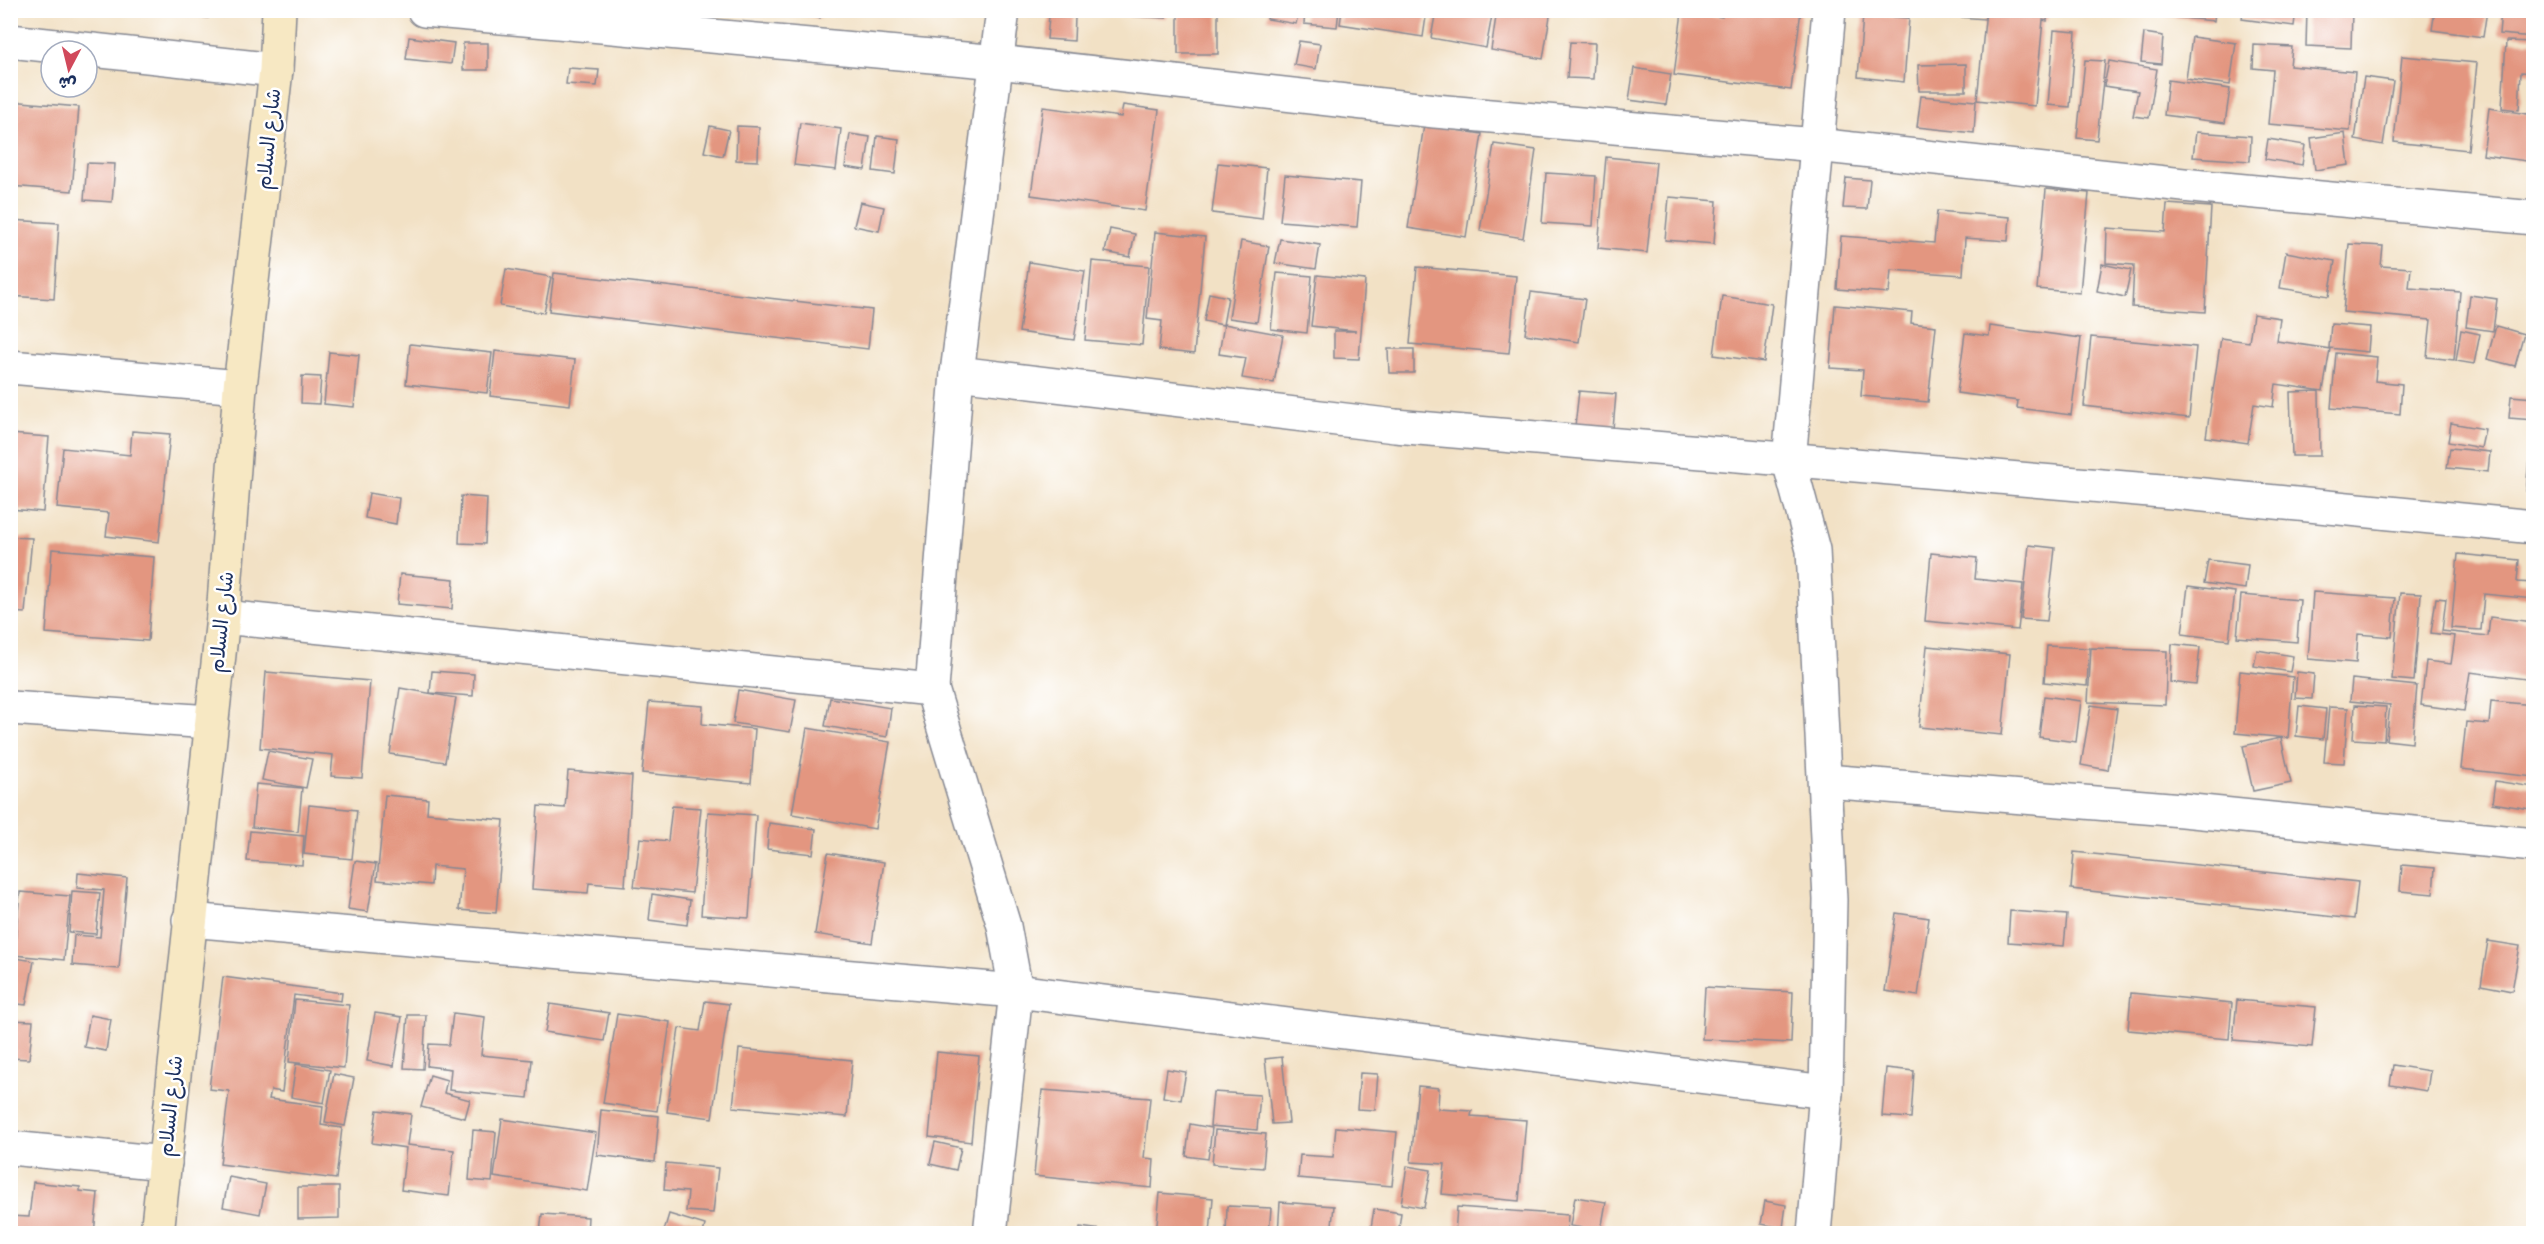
<svg xmlns="http://www.w3.org/2000/svg" width="2544" height="1244" viewBox="0 0 2544 1244" font-family="Delius,'Playpen Sans Arabic',sans-serif">
	<rect width="100%" height="100%" fill="#fff"/>
	<filter id="ink" filterUnits="userSpaceOnUse"><feTurbulence type="fractalNoise" baseFrequency=".0167" numOctaves="2"/><feDisplacementMap in="SourceGraphic" scale="12" xChannelSelector="R" yChannelSelector="G"/><feConvolveMatrix kernelMatrix="1 2 1 2 8 2 1 2 1" color-interpolation-filters="sRGB"/></filter>
	<filter id="wash" filterUnits="userSpaceOnUse"><feTurbulence type="fractalNoise" baseFrequency=".008" numOctaves="4" result="noise"/><feDisplacementMap in="SourceGraphic" scale="24" xChannelSelector="R" yChannelSelector="G"/><feGaussianBlur stdDeviation="1.35" result="paint"/><feColorMatrix in="noise" values="0 0 0 0 0 0 0 0 0 0 0 0 0 0 0 0 0 1.4 0 .05"/><feComposite in="paint" operator="in"/></filter>
	<g filter="url(#wash)">
		<rect width="100%" height="100%" fill="#f2e1c5"/>
		<g id="blocks">
			<!-- building -->
			<g fill="#e39680">
				<polygon points="179,10 209,10 208,18 178,14"/>
				<polygon points="764,10 821,10 820,18"/>
				<polygon points="1086,10 1166,10 1166,18 1086,14"/>
				<rect x="1178" y="10" width="40" height="44"/>
				<polygon points="1269,10 1299,10 1296,24 1267,19"/>
				<polygon points="1305,10 1339,10 1337,27 1304,24"/>
				<polygon points="1342,10 1427,10 1423,37 1340,24"/>
				<polygon points="1436,10 1493,10 1486,48 1431,38"/>
				<polygon points="1497,10 1551,10 1543,59 1491,50"/>
				<polygon points="1723,10 1801,10 1791,90 1674,75 1682,12 1722,17"/>
				<polygon points="1934,10 1985,10 1985,19 1934,15"/>
				<polygon points="1986,10 2048,10 2047,21 2043,20 2035,106 1977,100"/>
				<polygon points="2164,10 2215,10 2214,21 2163,16"/>
				<polygon points="2243,10 2296,10 2294,26 2242,19"/>
				<polygon points="2307,10 2352,10 2351,48 2306,46"/>
				<polygon points="2435,10 2487,10 2483,37 2432,30"/>
				<polygon points="2501,10 2534,10 2534,37 2499,34"/>
				<polygon points="1863,15 1909,18 1904,82 1858,77"/>
				<polygon points="1049,16 1075,17 1074,41 1047,39"/>
				<polygon points="2054,30 2076,32 2070,107 2048,105"/>
				<polygon points="2144,33 2163,36 2161,64 2141,62"/>
				<polygon points="409,37 454,43 451,64 406,59"/>
				<polygon points="2192,37 2236,43 2230,85 2186,79"/>
				<polygon points="1299,41 1320,44 1316,69 1294,65"/>
				<polygon points="2506,41 2534,42 2534,73 2521,72 2519,110 2502,108"/>
				<polygon points="1570,42 1595,43 1593,79 1567,78"/>
				<rect x="463" y="43" width="25" height="27"/>
				<polygon points="2254,45 2292,47 2290,66 2355,72 2350,131 2268,124 2273,70 2253,68"/>
				<polygon points="2402,56 2477,63 2468,150 2394,142"/>
				<polygon points="2085,60 2105,61 2097,140 2077,138"/>
				<polygon points="2109,61 2157,69 2149,118 2133,116 2138,91 2104,86"/>
				<polygon points="1966,64 1966,91 1919,91 1918,65"/>
				<polygon points="568,68 599,70 597,86 566,84"/>
				<polygon points="1634,68 1671,74 1666,105 1629,100"/>
				<polygon points="2364,77 2393,81 2383,145 2355,140"/>
				<polygon points="2168,80 2230,89 2225,123 2164,115"/>
				<polygon points="1921,96 1976,101 1974,133 1917,127"/>
				<polygon points="10,101 79,107 72,191 10,186"/>
				<polygon points="1123,105 1159,110 1145,211 1031,195 1043,107 1121,117"/>
				<polygon points="2489,108 2534,115 2534,162 2483,155"/>
				<polygon points="800,123 841,129 836,170 794,165"/>
				<polygon points="1424,125 1482,134 1466,237 1408,228"/>
				<polygon points="710,126 729,130 723,156 704,152"/>
				<polygon points="737,126 759,127 758,161 736,160"/>
				<polygon points="2196,132 2251,136 2250,161 2193,157"/>
				<polygon points="2345,133 2349,165 2315,170 2311,138"/>
				<polygon points="850,134 870,137 865,170 845,167"/>
				<polygon points="877,136 899,139 895,174 873,171"/>
				<polygon points="2268,139 2305,145 2302,165 2265,159"/>
				<polygon points="1494,144 1536,150 1523,238 1480,231"/>
				<polygon points="1606,157 1656,162 1647,253 1598,248"/>
				<polygon points="87,163 115,164 112,202 84,200"/>
				<polygon points="1218,163 1267,168 1262,219 1212,213"/>
				<polygon points="1546,173 1596,176 1593,226 1542,223"/>
				<polygon points="1285,175 1361,182 1357,227 1280,221"/>
				<polygon points="1846,178 1870,180 1867,209 1843,208"/>
				<polygon points="2046,189 2089,193 2080,293 2037,289"/>
				<polygon points="1669,197 1717,201 1714,244 1665,240"/>
				<polygon points="860,202 884,207 879,231 854,226"/>
				<polygon points="2167,204 2211,207 2205,312 2132,307 2134,265 2106,263 2107,228 2165,232"/>
				<polygon points="1937,211 2010,217 2008,241 1965,238 1963,275 1891,270 1889,293 1837,289 1841,236 1934,243"/>
				<polygon points="10,220 59,223 54,299 10,296"/>
				<polygon points="1110,229 1135,234 1130,257 1105,252"/>
				<polygon points="1155,232 1205,237 1194,354 1159,350 1162,321 1147,319"/>
				<polygon points="1280,239 1320,245 1316,269 1275,263"/>
				<polygon points="1241,241 1269,246 1257,322 1229,318"/>
				<polygon points="2349,244 2383,246 2381,266 2411,268 2409,288 2460,292 2454,360 2427,357 2431,320 2343,312"/>
				<polygon points="2286,252 2335,261 2329,296 2280,288"/>
				<polygon points="1092,261 1149,266 1142,345 1085,340"/>
				<polygon points="1029,262 1085,271 1074,340 1019,332"/>
				<polygon points="2102,264 2131,270 2125,297 2097,291"/>
				<polygon points="1417,267 1516,276 1509,353 1410,344"/>
				<polygon points="506,269 551,277 544,313 500,306"/>
				<polygon points="554,273 872,310 868,349 549,311"/>
				<polygon points="1277,273 1312,276 1307,333 1271,329"/>
				<polygon points="1317,275 1365,280 1359,359 1334,358 1334,331 1356,331 1311,326"/>
				<polygon points="1531,292 1585,299 1579,342 1525,334"/>
				<polygon points="1209,293 1228,297 1223,325 1204,321"/>
				<polygon points="2470,295 2497,299 2493,331 2466,327"/>
				<polygon points="1722,296 1772,304 1764,362 1714,355"/>
				<polygon points="1835,305 1912,312 1911,323 1936,326 1928,402 1861,396 1863,370 1830,368"/>
				<polygon points="2253,314 2280,318 2277,341 2330,349 2323,391 2276,384 2273,407 2254,404 2248,443 2206,437 2221,338 2249,342"/>
				<polygon points="1224,324 1283,335 1274,383 1242,378 1246,358 1219,354"/>
				<polygon points="2331,324 2370,327 2368,352 2329,348"/>
				<polygon points="1990,326 2081,338 2071,415 2017,408 2018,401 1957,393 1965,333 1989,336"/>
				<polygon points="2496,326 2524,334 2515,366 2487,359"/>
				<polygon points="2461,330 2480,334 2474,364 2456,361"/>
				<polygon points="2091,337 2196,347 2189,418 2084,406"/>
				<polygon points="410,344 492,353 487,393 406,384"/>
				<polygon points="1388,349 1414,349 1414,373 1389,373"/>
				<polygon points="495,351 575,360 570,405 490,396"/>
				<polygon points="329,352 359,355 354,407 324,404"/>
				<polygon points="2336,353 2377,357 2375,381 2402,384 2400,414 2331,408"/>
				<polygon points="302,376 321,377 319,404 301,403"/>
				<polygon points="1579,391 1616,394 1613,429 1575,426"/>
				<polygon points="2319,391 2320,456 2292,456 2290,392"/>
				<polygon points="2511,396 2534,398 2534,420 2509,418"/>
				<polygon points="2451,423 2485,429 2481,448 2448,442"/>
				<polygon points="2532,426 2534,426 2534,492 2526,491"/>
				<polygon points="132,431 170,434 159,542 106,536 109,513 57,508 63,448 130,455"/>
				<polygon points="10,434 49,437 43,512 10,509"/>
				<polygon points="2450,448 2490,452 2488,472 2447,468"/>
				<polygon points="369,493 399,498 396,524 365,518"/>
				<polygon points="461,496 487,498 485,544 459,543"/>
				<polygon points="10,537 32,538 25,613 10,612"/>
				<polygon points="2029,545 2055,548 2047,621 2021,619"/>
				<polygon points="52,549 154,557 148,641 46,633"/>
				<polygon points="1931,553 1977,558 1975,579 2023,584 2018,630 1925,621"/>
				<polygon points="2458,554 2519,560 2517,582 2534,583 2534,599 2484,594 2481,630 2451,628"/>
				<polygon points="2208,560 2248,565 2245,589 2204,583"/>
				<polygon points="400,574 454,579 452,609 397,604"/>
				<polygon points="2188,586 2235,592 2229,640 2182,634"/>
				<polygon points="2313,592 2395,598 2392,637 2358,634 2356,663 2308,659"/>
				<polygon points="2400,593 2421,594 2414,681 2392,679"/>
				<polygon points="2241,595 2300,600 2297,642 2237,637"/>
				<polygon points="2436,598 2446,599 2442,631 2488,636 2490,617 2534,622 2534,680 2470,672 2464,711 2421,705 2426,661 2451,664 2455,636 2431,633"/>
				<polygon points="2172,644 2200,647 2196,685 2170,682"/>
				<polygon points="1927,646 2010,654 2002,735 1919,727"/>
				<polygon points="2047,646 2089,648 2087,686 2044,682"/>
				<polygon points="2091,648 2167,651 2165,705 2088,702"/>
				<polygon points="2257,650 2293,656 2290,672 2254,666"/>
				<polygon points="432,671 474,674 473,696 430,693"/>
				<polygon points="2240,671 2293,677 2288,738 2235,733"/>
				<polygon points="266,672 370,681 362,778 331,776 333,755 260,748"/>
				<polygon points="2297,672 2314,674 2312,699 2295,698"/>
				<polygon points="2352,679 2417,686 2412,743 2386,740 2390,705 2350,701"/>
				<polygon points="400,688 456,698 445,762 390,754"/>
				<polygon points="738,690 796,700 790,732 733,723"/>
				<polygon points="2044,696 2081,701 2076,742 2039,737"/>
				<polygon points="830,698 891,708 887,737 825,726"/>
				<polygon points="2491,701 2534,705 2534,777 2461,769 2466,722 2489,724"/>
				<polygon points="649,702 703,706 702,724 755,729 751,783 642,773"/>
				<polygon points="2091,705 2117,709 2108,770 2081,765"/>
				<polygon points="2355,705 2386,707 2384,741 2353,739"/>
				<polygon points="2299,706 2326,709 2323,739 2296,736"/>
				<polygon points="2329,707 2348,708 2344,763 2324,762"/>
				<polygon points="807,728 890,742 875,829 792,814"/>
				<polygon points="2281,738 2291,783 2253,791 2243,746"/>
				<polygon points="268,751 312,759 306,788 262,780"/>
				<polygon points="568,771 632,776 625,886 589,883 588,893 532,889 538,806 565,808"/>
				<polygon points="2495,781 2534,787 2530,809 2492,803"/>
				<polygon points="256,784 302,788 298,832 252,827"/>
				<polygon points="385,795 428,799 427,813 504,820 496,913 459,910 463,869 432,866 431,885 377,880"/>
				<polygon points="309,805 357,810 352,859 304,854"/>
				<polygon points="672,806 701,808 692,893 634,887 640,838 668,841"/>
				<polygon points="708,812 756,815 749,918 701,915"/>
				<polygon points="769,823 816,829 813,854 767,849"/>
				<polygon points="250,831 304,836 302,865 247,861"/>
				<polygon points="2074,852 2358,882 2354,919 2071,889"/>
				<polygon points="828,853 884,862 872,943 815,934"/>
				<polygon points="355,861 376,864 368,912 348,909"/>
				<polygon points="2402,865 2435,868 2433,894 2400,891"/>
				<polygon points="78,873 127,878 119,969 72,965 74,935 100,937 104,890 77,888"/>
				<polygon points="72,891 100,893 96,934 69,932"/>
				<polygon points="20,892 70,896 64,960 14,955"/>
				<polygon points="652,894 690,900 687,925 649,920"/>
				<polygon points="2010,911 2067,915 2064,946 2008,942"/>
				<polygon points="1896,913 1929,918 1918,996 1885,991"/>
				<polygon points="2488,941 2520,946 2512,991 2481,985"/>
				<polygon points="10,957 34,961 26,1005 10,1003"/>
				<polygon points="223,977 342,993 341,1001 294,995 282,1092 271,1090 269,1099 323,1106 321,1125 342,1128 336,1179 220,1164 229,1091 209,1089"/>
				<polygon points="1705,987 1793,992 1791,1043 1702,1039"/>
				<polygon points="2131,993 2232,1003 2229,1039 2128,1030"/>
				<polygon points="295,1000 349,1005 344,1068 289,1062"/>
				<polygon points="2237,1000 2316,1007 2312,1047 2233,1040"/>
				<polygon points="705,1001 729,1004 712,1118 667,1112 679,1028 700,1031"/>
				<polygon points="550,1004 609,1013 604,1041 545,1032"/>
				<polygon points="375,1013 402,1017 394,1066 367,1061"/>
				<polygon points="453,1013 485,1017 481,1055 532,1060 528,1098 449,1090 451,1069 427,1066 429,1044 449,1045"/>
				<polygon points="617,1014 670,1022 657,1111 603,1103"/>
				<polygon points="90,1015 111,1019 106,1051 84,1047"/>
				<polygon points="408,1015 426,1015 423,1069 404,1068"/>
				<polygon points="10,1020 33,1021 29,1059 10,1058"/>
				<polygon points="739,1049 852,1060 847,1117 733,1107"/>
				<polygon points="937,1052 979,1056 971,1142 929,1137"/>
				<polygon points="1282,1057 1289,1123 1272,1124 1265,1059"/>
				<polygon points="296,1064 330,1070 324,1103 291,1097"/>
				<polygon points="2393,1065 2430,1071 2427,1091 2390,1085"/>
				<polygon points="1886,1068 1914,1071 1911,1118 1882,1116"/>
				<polygon points="1167,1069 1186,1072 1181,1100 1163,1097"/>
				<polygon points="1360,1073 1378,1074 1375,1110 1357,1109"/>
				<polygon points="334,1074 354,1078 345,1126 325,1122"/>
				<polygon points="430,1075 447,1080 444,1093 470,1100 465,1118 421,1107"/>
				<polygon points="1418,1086 1439,1088 1438,1109 1472,1111 1471,1116 1526,1120 1519,1201 1442,1194 1445,1164 1411,1162"/>
				<polygon points="1042,1090 1150,1098 1144,1158 1154,1159 1152,1188 1034,1176"/>
				<polygon points="1213,1092 1260,1095 1257,1130 1210,1126"/>
				<polygon points="377,1110 411,1114 407,1145 454,1150 449,1196 401,1190 406,1148 372,1143"/>
				<polygon points="601,1110 659,1116 655,1162 597,1155"/>
				<polygon points="502,1119 596,1133 587,1191 494,1177"/>
				<polygon points="1190,1124 1212,1128 1208,1159 1186,1156"/>
				<polygon points="1336,1127 1397,1132 1392,1186 1298,1178 1300,1155 1333,1157"/>
				<polygon points="473,1130 496,1132 492,1182 469,1180"/>
				<polygon points="1215,1130 1266,1134 1263,1168 1212,1164"/>
				<polygon points="935,1142 961,1148 956,1170 930,1164"/>
				<polygon points="666,1163 718,1168 713,1213 686,1211 688,1192 664,1190"/>
				<polygon points="1407,1166 1431,1170 1424,1208 1401,1204"/>
				<polygon points="229,1177 266,1184 260,1214 223,1207"/>
				<polygon points="33,1182 80,1187 80,1191 98,1193 94,1234 10,1234 10,1216 29,1217"/>
				<polygon points="298,1187 339,1187 339,1218 298,1219"/>
				<polygon points="1160,1193 1213,1198 1210,1234 1156,1234"/>
				<polygon points="1575,1197 1606,1202 1601,1231 1570,1226"/>
				<polygon points="1765,1201 1786,1205 1783,1228 1761,1224"/>
				<polygon points="1280,1202 1334,1206 1331,1234 1278,1234"/>
				<polygon points="1227,1206 1271,1208 1269,1234 1226,1234"/>
				<polygon points="1457,1207 1568,1215 1567,1234 1455,1234"/>
				<polygon points="1374,1209 1401,1213 1398,1234 1370,1234"/>
				<polygon points="542,1214 588,1217 587,1234 540,1234"/>
				<polygon points="669,1214 705,1225 703,1234 663,1234"/>
				<polygon points="1080,1227 1115,1232 1115,1234 1079,1234"/>
			</g>
		</g>
	</g>
	<g filter="url(#ink)">
		<use href="#blocks" fill-opacity="0" stroke="#868892" stroke-width="1.5"/>
		<g fill="none" stroke-linecap="round" stroke-linejoin="round">
			<!-- street casing -->
			<g stroke="#868892" stroke-width="36">
				<g id="street">
					<polyline points="424,10 998,62 1435,111 1816,145 2202,187 2534,218"/>
					<polyline points="10,41 276,70"/>
					<polyline points="10,367 240,387"/>
					<polyline points="957,373 1395,426 2173,492 2534,527"/>
					<polyline points="223,617 932,689"/>
					<polyline points="10,708 210,722"/>
					<polyline points="1826,781 2182,810 2534,845"/>
					<polyline points="189,920 1016,991 1826,1092"/>
					<polyline points="10,1148 165,1163"/>
					<polyline points="990,1234 1016,991 1004,926 932,689 957,373 1003,10"/>
					<polyline points="1814,1234 1826,1092 1830,900 1813,550 1789,461 1829,10"/>
				</g>
			</g>
			<!-- secondary casing -->
			<g stroke="#868892" stroke-width="36">
				<polyline id="secondary" points="157,1234 223,617 240,387 276,70 279,10"/>
			</g>
			<!-- street -->
			<use href="#street" stroke="#fff" stroke-width="33"/>
			<!-- secondary -->
			<use href="#secondary" stroke="#f7e8c3" stroke-width="33"/>
		</g>
	</g>
	<g text-anchor="middle" stroke-width="5" stroke-linejoin="round" paint-order="stroke">
		<!-- street labels -->
		<g font-size="20" fill="#1b2f5e" stroke="#fff">
			<text transform="translate(268 139) rotate(-84)" y="7">شارع السلام</text>
			<text transform="translate(221 622) rotate(-84)" y="7">شارع السلام</text>
			<text transform="translate(170 1106) rotate(-84)" y="7">شارع السلام</text>
		</g>
	</g>
	<!-- margin -->
	<rect width="2544" height="1244" fill="none" stroke="#fff" stroke-width="36"/>
	<!-- north arrow -->
	<g transform="translate(69 69) rotate(187)"><circle r="28" fill="#ffffff" stroke="#a4acbf" stroke-width="1.5"/>
	<path d="M0-4.5L10 22L0 15L-10 22Z" fill="#d1495b"/>
	<text y="-9" font-size="16" font-weight="bold" text-anchor="middle" fill="#1b2f5e">ش</text>
	</g>
</svg>
